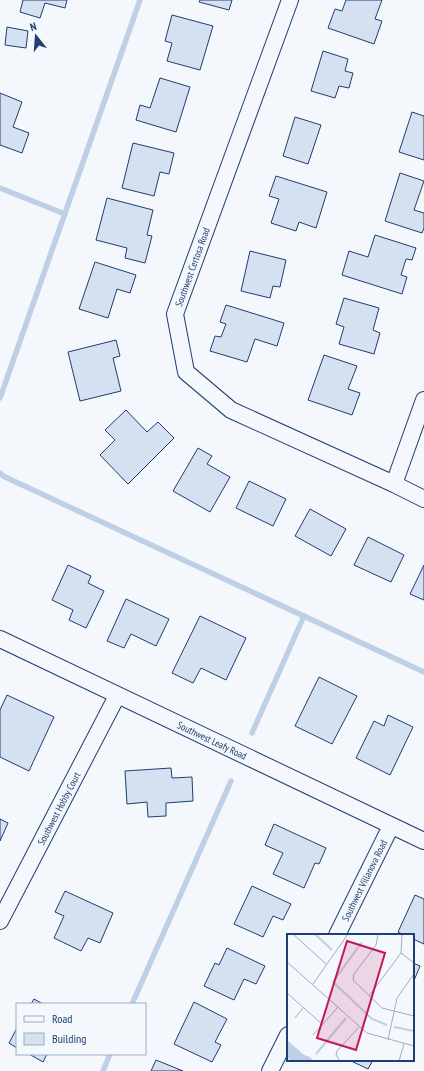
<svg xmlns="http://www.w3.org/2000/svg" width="424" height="1071" viewBox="0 0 424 1071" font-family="'PT Sans Narrow',sans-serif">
	<rect width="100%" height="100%" fill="#f4f7fb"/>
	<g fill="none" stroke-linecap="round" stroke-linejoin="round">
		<!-- stream -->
		<g stroke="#bed0e5" stroke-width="5.5">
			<polyline points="0,188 65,214"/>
			<polyline points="0,398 140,0"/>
			<polyline points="0,473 3,476 424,672"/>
			<polyline points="252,733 304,616"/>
			<polyline points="132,1004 231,781"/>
			<polyline points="103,1071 110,1054"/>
		</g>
	</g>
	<!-- building -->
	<g fill="#d5e0f0" stroke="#1d3f73">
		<polygon points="23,0 67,0 65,8 45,3 40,18 20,12"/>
		<polygon points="200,0 232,0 229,10 199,2"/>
		<polygon points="346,0 382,0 375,19 382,21 374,44 328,28 335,9 342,11"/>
		<polygon points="172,15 213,26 200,70 167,61 172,43 165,41"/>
		<polygon points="7,27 28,31 26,48 5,45"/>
		<polygon points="323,51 348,59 345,71 353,73 349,88 339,86 335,98 311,91"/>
		<polygon points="160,78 190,87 176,132 136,120 140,105 150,108"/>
		<polygon points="0,93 22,102 13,127 29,133 22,153 0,145"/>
		<polygon points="412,112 424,116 424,160 399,152"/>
		<polygon points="295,117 321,125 308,164 283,156"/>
		<polygon points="133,143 174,153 169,174 160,172 154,196 122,188"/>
		<polygon points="400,173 424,181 414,210 424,213 424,228 422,233 385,221"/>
		<polygon points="276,176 327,192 316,228 299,222 296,231 271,223 279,199 269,196"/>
		<polygon points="107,198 153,210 147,235 152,236 145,263 125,258 127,248 96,240"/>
		<polygon points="375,235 416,248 412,260 406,259 401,275 407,277 402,294 342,275 349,251 368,257"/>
		<polygon points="250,251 286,260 280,287 273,286 270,298 241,291"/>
		<polygon points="95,262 136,275 130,293 117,289 108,318 79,309"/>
		<polygon points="344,298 379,308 373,330 380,333 374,354 339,344 344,327 336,324"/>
		<polygon points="226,305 284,323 277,346 255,339 247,362 210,351 215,336 221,337 226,324 220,322"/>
		<polygon points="116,340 120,356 113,358 121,391 80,401 68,352"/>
		<polygon points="324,355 357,366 348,389 360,393 352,415 308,400"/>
		<polygon points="126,410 147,432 158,422 174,438 128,484 100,455 115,440 105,430"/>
		<polygon points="198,448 212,456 207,464 230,477 210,512 173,491"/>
		<polygon points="249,481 286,499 273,526 236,508"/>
		<polygon points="310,509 346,529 331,556 295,536"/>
		<polygon points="368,537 404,555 391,582 354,565"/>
		<polygon points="68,565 91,576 88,583 104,591 86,628 69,620 73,610 52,600"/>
		<polygon points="424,565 424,600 410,594"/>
		<polygon points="126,599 169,619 156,646 131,634 124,648 107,641"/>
		<polygon points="200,616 246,638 226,680 201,668 193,683 172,673"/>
		<polygon points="319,677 357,696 332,744 295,726"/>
		<polygon points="7,695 54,717 29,771 0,757 0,710"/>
		<polygon points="388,715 413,727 390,775 356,758 374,721 384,726"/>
		<polygon points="171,768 172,778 192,777 193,801 166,803 166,816 148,817 147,802 127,804 125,771"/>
		<polygon points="0,819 8,823 0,841"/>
		<polygon points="274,824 326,848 319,864 315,863 304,888 273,874 283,853 265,845"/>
		<polygon points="252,886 291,904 283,920 273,916 263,937 234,924"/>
		<polygon points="65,891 113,913 100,943 88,938 81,951 54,938 64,916 55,912"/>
		<polygon points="415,895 424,899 424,944 413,939 413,935 404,935 398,932"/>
		<polygon points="227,948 265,966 256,984 244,979 234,1000 204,986 215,963 219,965"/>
		<polygon points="413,963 420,966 413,983"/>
		<polygon points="34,999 43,1004 31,1004"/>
		<polygon points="194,1002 227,1019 215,1042 221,1045 212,1062 174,1044"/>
		<polygon points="17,1028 17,1048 9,1043"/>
		<polygon points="29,1054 47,1054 43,1062"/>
		<polygon points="156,1060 183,1071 151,1071"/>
		<polygon points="349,1060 373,1060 368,1069"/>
	</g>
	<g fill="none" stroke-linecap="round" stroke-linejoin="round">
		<!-- minor casing -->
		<g stroke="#1d3f73" stroke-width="18">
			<g id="minor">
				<polyline points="290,0 175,314 186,372 231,410 394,484 424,499"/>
				<polyline points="394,484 424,400"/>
				<path id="s1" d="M 0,639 L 424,841"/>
				<path id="s2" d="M 0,921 L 117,696"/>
				<path id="s3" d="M 337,935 L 391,826"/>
				<polyline points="270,1071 288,1035"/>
			</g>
		</g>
		<!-- minor -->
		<use href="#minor" stroke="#f4f7fb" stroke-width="16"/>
	</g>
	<g text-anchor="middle" stroke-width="3" stroke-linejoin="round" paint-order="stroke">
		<!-- street labels -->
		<g font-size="10" fill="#1d3f73" stroke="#f4f7fb">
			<text transform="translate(192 267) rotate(-70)" y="4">Southwest Certosa Road</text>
			<text dy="4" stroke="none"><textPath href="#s1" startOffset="235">Southwest Leafy Road</textPath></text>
			<text dy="4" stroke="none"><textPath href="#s2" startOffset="127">Southwest Hobby Court</textPath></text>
			<text dy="4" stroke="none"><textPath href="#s3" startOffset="61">Southwest Villanova Road</textPath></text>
		</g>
	</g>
	<!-- overview -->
	<g transform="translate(287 934)">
		<rect width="127" height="127" fill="#f4f7fb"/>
		<path d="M 0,106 L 17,121 L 23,123 L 26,127 L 4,127 L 0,123 Z" fill="#bed0e5"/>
		<path fill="none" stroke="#bed0e5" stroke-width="2" d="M 28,0 L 45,16M 75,8 L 46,48 L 85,85 L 100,91M 107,93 L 127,97M 29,120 L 59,84"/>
		<path fill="none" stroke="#9eadc5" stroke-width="1" d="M 6,0 L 39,30M 91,0 L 89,11 L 67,40 L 66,46 L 95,74 L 127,82M 114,19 L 127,29M 0,28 L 80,99 L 127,112M 26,50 L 61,0M 0,59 L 35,90M 82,62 L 114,19 L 115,0M 8,84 L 16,74M 26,101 L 51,73M 101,106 L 110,64 L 127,40M 53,127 L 49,121 L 50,117 L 72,93M 112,127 L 117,110"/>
		<path fill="#c2185b" fill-opacity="0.15" stroke="#c2185b" stroke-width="2" d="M 60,7 L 98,19 L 69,116 L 30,104 Z"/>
		<rect width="127" height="127" fill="none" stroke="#1d3f73" stroke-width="2"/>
	</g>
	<!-- legend -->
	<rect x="16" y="1003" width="130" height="52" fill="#f4f7fb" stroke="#9eadc5"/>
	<rect x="24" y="1016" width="20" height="6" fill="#f4f7fb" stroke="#9eadc5"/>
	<text x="52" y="1023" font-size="12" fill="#1d3f73">Road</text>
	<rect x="24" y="1033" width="20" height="12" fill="#d5e0f0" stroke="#9eadc5"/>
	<text x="52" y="1043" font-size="12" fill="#1d3f73">Building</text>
	<!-- north arrow -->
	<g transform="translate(36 36) rotate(343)" stroke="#f4f7fb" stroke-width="3" paint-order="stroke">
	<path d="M0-3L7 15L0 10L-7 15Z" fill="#1d3f73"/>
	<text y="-6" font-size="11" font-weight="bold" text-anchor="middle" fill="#1d3f73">N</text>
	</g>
</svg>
